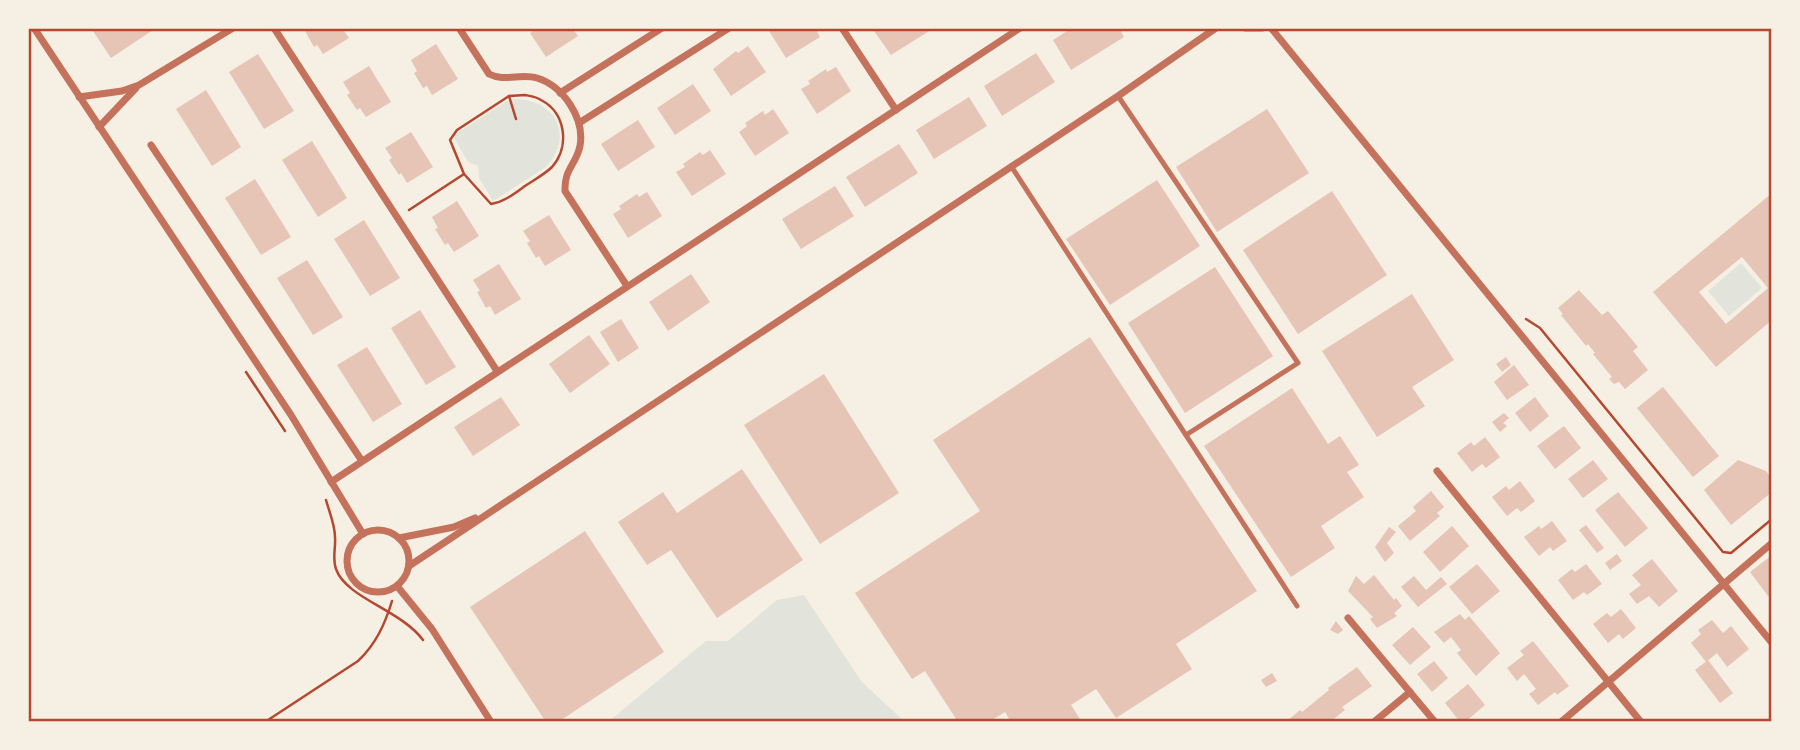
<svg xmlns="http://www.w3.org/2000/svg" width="1800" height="750" viewBox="0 0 1800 750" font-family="Helvetica,sans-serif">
	<rect width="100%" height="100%" fill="#f6efe4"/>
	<!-- green -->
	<g fill="#e2e4dc">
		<path d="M 516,99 C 557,100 574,137 546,167 L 493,201 L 479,178 L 478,166 L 468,162 L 453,136 L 507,101 Z"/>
		<polygon points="1741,263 1762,288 1729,316 1708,291"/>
		<polygon points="804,595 862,682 905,722 608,722 706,641 728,641 777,600"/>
	</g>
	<!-- building -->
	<g fill="#e6c5b7" fill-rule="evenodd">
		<polygon points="91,28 156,28 111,58"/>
		<polygon points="307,28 342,28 349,38 323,54 317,45 314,47 305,31"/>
		<polygon points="538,28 572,28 578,36 546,57 530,33"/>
		<polygon points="774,28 815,28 820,37 786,58 769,31"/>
		<polygon points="872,28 934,28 891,55"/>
		<polygon points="1072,28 1119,28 1124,37 1071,70 1053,40"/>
		<polygon points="436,44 458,79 432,95 427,86 423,88 414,73 417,71 411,60"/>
		<polygon points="748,46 766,72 731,96 713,69 736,51 738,53"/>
		<polygon points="1036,53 1055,82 1002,116 984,86"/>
		<polygon points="258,54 294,111 264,129 229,72"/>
		<polygon points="369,66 391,102 366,117 360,108 357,110 347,95 350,93 343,82"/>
		<polygon points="836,67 851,91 817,114 801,89 810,84 808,81 826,69 827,72"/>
		<polygon points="693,84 711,111 675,135 657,108"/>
		<polygon points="206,90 241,147 212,166 176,109"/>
		<polygon points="969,97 987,126 934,159 916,130"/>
		<polygon points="773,109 789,133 755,156 739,132 747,126 745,123 763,111 765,115"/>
		<polygon points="1267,109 1309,173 1217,232 1176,167"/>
		<polygon points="638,120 655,147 618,171 601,144"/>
		<polygon points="411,132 433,167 407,183 401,173 399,175 389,160 392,158 385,148"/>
		<polygon points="312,141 347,198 318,217 282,160"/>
		<polygon points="899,144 918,173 865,207 846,177"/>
		<polygon points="710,150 726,174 692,196 676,172 685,167 683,164 700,152 703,155"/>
		<polygon points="255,179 291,237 261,255 225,198"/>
		<polygon points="1157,180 1200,246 1110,305 1066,239"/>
		<polygon points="835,186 854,216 801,249 782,219"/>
		<polygon points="1332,191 1387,275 1298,334 1243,250"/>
		<polygon points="647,192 662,216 628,238 613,214 621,209 619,206 637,194 639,197"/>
		<path d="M 1772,193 L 1772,320 L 1716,367 L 1653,292 ZM 1742,257 L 1768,288 L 1726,324 L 1699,292 Z"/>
		<polygon points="457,201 479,236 454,252 448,243 445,245 435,229 438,228 432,217"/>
		<polygon points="549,215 571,250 545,266 539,256 536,258 527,243 530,241 523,231"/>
		<polygon points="364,220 400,278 370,296 334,239"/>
		<polygon points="307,260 343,317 313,335 277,278"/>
		<polygon points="499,264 521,299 495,315 490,306 486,308 477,292 480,291 473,280"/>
		<polygon points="1215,267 1273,356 1185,413 1128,323"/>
		<polygon points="691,274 710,302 668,331 649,302"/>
		<polygon points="1579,290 1602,315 1608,311 1638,347 1633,351 1648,370 1625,389 1619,382 1614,384 1609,379 1612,377 1593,354 1595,353 1588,344 1586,346 1561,315 1563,314 1558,308"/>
		<polygon points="1412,294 1454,360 1412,387 1425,406 1377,437 1322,351"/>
		<polygon points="420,310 456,367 426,385 391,328"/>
		<polygon points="621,319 639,348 618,362 600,332"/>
		<polygon points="589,335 610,364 570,393 549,364"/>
		<polygon points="1090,337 1257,591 1176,644 1192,669 1116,718 1096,689 1071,705 1082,722 1011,722 1005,712 989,722 958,722 925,671 912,679 855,593 980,511 933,440"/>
		<polygon points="367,347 402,404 373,422 337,365"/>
		<polygon points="1506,357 1511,365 1502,372 1496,364"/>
		<polygon points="1514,365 1529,385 1507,400 1494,382"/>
		<polygon points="824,374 899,493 820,544 744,425"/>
		<polygon points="1663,387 1719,456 1693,477 1637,408"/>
		<polygon points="1292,388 1328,444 1340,436 1359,465 1347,472 1364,497 1321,526 1335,548 1291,577 1204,446"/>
		<polygon points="501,397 520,425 473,456 454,427"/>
		<polygon points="1535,397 1549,416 1530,432 1515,413"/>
		<polygon points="1504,413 1509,418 1503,423 1507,426 1500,432 1492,422"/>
		<polygon points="1564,426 1581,448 1555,469 1537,446"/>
		<polygon points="1485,437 1500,457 1486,468 1482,464 1472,472 1457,453 1471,442 1474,446"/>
		<polygon points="1593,460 1608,479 1583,498 1568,479"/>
		<polygon points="1738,460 1766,471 1772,479 1772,492 1731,525 1704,490"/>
		<polygon points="742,469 803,560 717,618 671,550 647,565 618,522 663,492 677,513"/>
		<polygon points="1520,481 1535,501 1521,512 1517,508 1507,516 1492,497 1506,486 1509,490"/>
		<polygon points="1431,491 1444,507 1437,513 1440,516 1410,541 1398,526 1416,511 1413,507"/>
		<polygon points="1618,492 1648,528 1625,547 1595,510"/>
		<polygon points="1552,521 1567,541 1553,551 1550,547 1539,556 1524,537 1539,526 1541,529"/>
		<polygon points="1586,525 1604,548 1597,553 1579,530"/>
		<polygon points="1452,526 1469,546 1440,572 1423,552"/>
		<polygon points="1389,527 1396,532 1387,543 1394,553 1385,562 1375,547"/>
		<polygon points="585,531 664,652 558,722 546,722 470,607"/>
		<polygon points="1617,554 1622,561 1610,570 1605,563"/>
		<polygon points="1772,555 1772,593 1768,596 1750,572"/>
		<polygon points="1652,559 1678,591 1659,607 1649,596 1637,604 1629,594 1641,585 1632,575"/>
		<polygon points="1477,564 1500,591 1472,614 1449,587"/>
		<polygon points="1586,564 1602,584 1587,595 1584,592 1573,600 1558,580 1572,569 1575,572"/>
		<polygon points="1374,575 1394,600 1396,598 1402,606 1394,613 1397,616 1377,628 1370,619 1373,617 1348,591 1356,576 1364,584"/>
		<polygon points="1414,576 1426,590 1441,577 1447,584 1418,607 1401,587"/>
		<polygon points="1621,609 1636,628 1623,639 1619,634 1608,643 1593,624 1607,613 1611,617"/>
		<polygon points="1460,614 1465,620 1469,616 1500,653 1476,676 1457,653 1461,650 1451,637 1444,643 1434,632"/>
		<polygon points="1712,620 1723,633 1731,626 1749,649 1727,667 1717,653 1706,662 1691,643 1701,634 1698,630"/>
		<polygon points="1336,621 1343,630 1338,634 1330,630"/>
		<polygon points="1413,627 1431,647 1410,665 1392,645"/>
		<polygon points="1533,641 1569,686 1557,695 1555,692 1538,705 1529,694 1536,689 1524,674 1517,681 1507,668 1524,655 1520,651"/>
		<polygon points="1708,660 1733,693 1720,703 1695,670"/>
		<polygon points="1434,661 1448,678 1432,692 1417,674"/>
		<polygon points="1357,667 1372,686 1342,707 1345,710 1330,722 1286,722 1300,710 1302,712 1329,690 1328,688"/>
		<polygon points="1272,673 1277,681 1266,687 1261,680"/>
		<polygon points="1468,684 1485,705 1465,722 1460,722 1445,703"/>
	</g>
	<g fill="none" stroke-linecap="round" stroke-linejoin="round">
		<!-- path -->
		<g stroke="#b5482f" stroke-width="2.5">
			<path d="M 525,95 C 530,96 537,97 541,100 C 566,113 570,147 552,167 C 545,174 534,180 525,186 C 514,194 504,202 491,204 L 464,174 L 450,140 L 457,130 L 509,96 Z"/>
			<polyline points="509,96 516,119"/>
			<polyline points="409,210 464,174"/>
			<polyline points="1526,319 1540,328 1723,552 1731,553 1772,519"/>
			<polyline points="246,372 285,431"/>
			<path d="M 326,500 C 329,511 335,525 335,537 C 336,548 332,558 336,569 C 346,598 401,610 423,640"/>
			<path d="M 265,722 L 358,661 C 376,644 385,624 392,601"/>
		</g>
		<!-- service -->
		<g stroke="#c5725c" stroke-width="5">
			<polyline points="1118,96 1298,363 1186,435"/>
			<polyline points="1011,166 1297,606"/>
		</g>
		<!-- minor -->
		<g stroke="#c5725c" stroke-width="7">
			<polyline points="34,28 291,415 363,534"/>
			<polyline points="274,28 497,371"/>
			<path d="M 459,28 L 489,74 C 504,82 521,73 537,78 C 563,86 585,118 580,146 C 576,165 564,169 565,191 L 627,286"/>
			<polyline points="842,28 896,110"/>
			<polyline points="1245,28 1262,28"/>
			<polyline points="1271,28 1772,643"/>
			<polyline points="560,93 662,28"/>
			<polyline points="79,97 122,91 139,85 233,28"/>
			<polyline points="579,123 729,28"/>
			<polyline points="99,127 136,88"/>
			<polyline points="151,145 362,461"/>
			<polyline points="1437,471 1641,722"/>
			<polyline points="331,482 1020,28"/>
			<circle cx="378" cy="561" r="31"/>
			<polyline points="399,538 454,527 475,518"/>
			<polyline points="409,566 1118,96 1216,28"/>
			<polyline points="397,586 432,629 491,722"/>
			<polyline points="1348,618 1435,722"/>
			<polyline points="1374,722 1410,692"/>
			<polyline points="1561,722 1772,543"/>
		</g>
	</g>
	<!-- border -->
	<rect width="1800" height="750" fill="none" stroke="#f6efe4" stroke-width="60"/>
	<rect x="30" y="30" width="1740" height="690" fill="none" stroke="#b5482f" stroke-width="2.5"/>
</svg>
